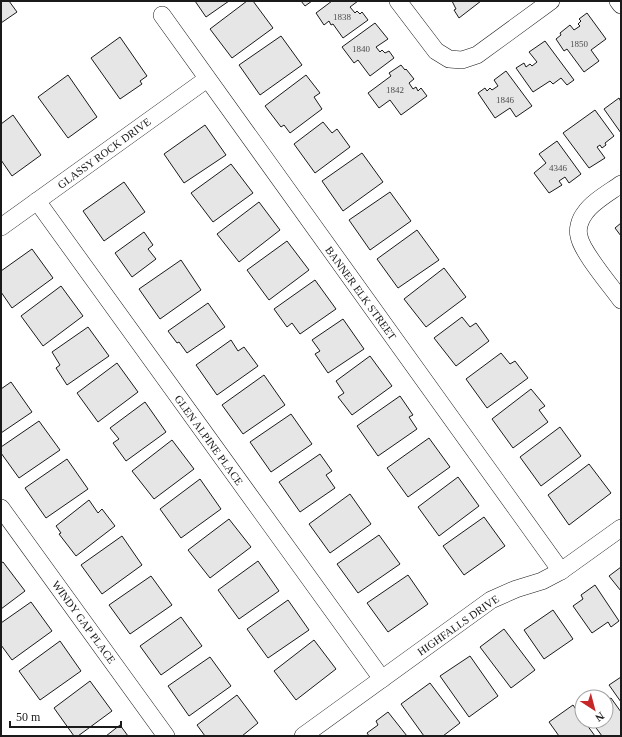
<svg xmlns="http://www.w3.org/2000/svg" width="622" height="737" viewBox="0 0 622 737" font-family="'Times New Roman',serif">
	<rect width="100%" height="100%" fill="#fff"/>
	<!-- building -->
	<g fill="#e6e6e6" stroke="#1a1a1a">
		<polygon points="1,1 9,1 17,12 1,23"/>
		<polygon points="195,1 229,1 206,17"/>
		<polygon points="247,1 253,1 273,28 232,58 210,29"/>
		<polygon points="301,1 312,1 305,6"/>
		<polygon points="332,1 358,1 350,7 355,13 357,11 360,14 362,12 368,20 343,38 333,24 331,25 329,21 324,25 316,13"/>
		<polygon points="452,1 481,1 459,18 454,10 456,9"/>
		<polygon points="587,13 606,39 591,50 599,61 584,72 567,49 564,51 556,39 561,35 560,33 570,25 574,30 580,26 578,24 581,21 579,19"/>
		<polygon points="375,23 388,39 376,47 380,52 382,50 385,53 389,51 394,58 370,76 358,60 354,63 342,47"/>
		<polygon points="281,36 302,65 260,95 239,65"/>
		<polygon points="120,37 147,76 140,81 142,84 120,99 91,58"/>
		<polygon points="545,41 574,80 567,85 561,78 553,84 550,81 533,92 516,68 524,63 526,67 530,64 532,66 537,62 529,52"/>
		<polygon points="401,65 405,70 406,69 414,79 409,83 413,89 416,87 418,91 421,88 427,96 401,115 390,100 379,108 368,93 391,76 389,73"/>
		<polygon points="506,71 532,106 516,117 510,108 495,118 478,93 485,88 487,91 490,88 492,90 498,86 494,80"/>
		<polygon points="68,75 97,117 68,138 38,97"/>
		<polygon points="306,75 320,93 314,97 322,109 290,133 284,125 281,127 265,106"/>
		<polygon points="619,98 621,102 621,133 604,109"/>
		<polygon points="595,110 614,136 605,143 606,145 602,148 600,145 597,147 605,158 589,168 563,133"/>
		<polygon points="13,115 41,155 12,176 1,160 1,124"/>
		<polygon points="323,122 332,133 337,129 350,147 315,173 294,144"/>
		<polygon points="205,125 226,155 184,183 164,154"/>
		<polygon points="557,141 581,174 569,183 565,177 559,181 562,185 549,193 534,173 546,163 539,154"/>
		<polygon points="362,153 383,182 343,211 322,181"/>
		<polygon points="231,164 253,193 213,222 191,193"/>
		<polygon points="124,182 145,212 104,241 83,211"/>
		<polygon points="390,192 411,221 370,250 349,220"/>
		<polygon points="259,202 280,230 239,262 217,234"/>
		<polygon points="621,223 621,236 615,228"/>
		<polygon points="417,230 439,260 398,288 377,259"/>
		<polygon points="144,232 153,245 148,249 156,259 132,277 115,253"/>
		<polygon points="287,241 309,270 269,300 247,270"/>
		<polygon points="32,249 53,278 12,308 1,292 1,271"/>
		<polygon points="181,260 201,290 160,319 139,289"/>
		<polygon points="444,268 466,297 426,327 404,299"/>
		<polygon points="315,280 336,309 300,334 292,323 287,327 274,309"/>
		<polygon points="61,286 83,316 43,346 21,316"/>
		<polygon points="208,303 225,327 187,353 179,342 177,343 168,331"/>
		<polygon points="462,317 470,327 476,323 489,341 456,366 434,338"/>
		<polygon points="343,319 364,349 328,373 315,354 320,351 312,340"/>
		<polygon points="88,327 109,356 67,385 56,368 60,365 52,352"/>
		<polygon points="231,340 238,351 244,347 258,366 217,395 196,365"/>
		<polygon points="501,353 510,364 515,361 528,378 487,408 466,379"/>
		<polygon points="370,356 392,386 352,415 338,397 344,393 336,381"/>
		<polygon points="117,363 138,392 98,422 77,393"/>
		<polygon points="264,375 285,405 243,434 222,405"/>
		<polygon points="11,382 32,412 1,433 1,389"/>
		<polygon points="531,389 545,406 539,410 548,422 513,448 492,419"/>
		<polygon points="400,396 413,415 409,417 417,429 378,456 357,426"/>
		<polygon points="145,402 166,432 126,461 113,443 119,439 110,428"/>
		<polygon points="291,414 312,444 271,472 250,442"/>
		<polygon points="39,421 60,450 19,478 1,453 1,447"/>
		<polygon points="560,427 581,456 541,486 520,457"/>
		<polygon points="429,438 450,467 408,497 387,468"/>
		<polygon points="172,440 194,469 154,499 132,471"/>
		<polygon points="320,454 332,471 326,475 335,488 300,512 279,482"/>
		<polygon points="67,459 88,489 46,518 25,488"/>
		<polygon points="589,464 611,493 569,525 548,495"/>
		<polygon points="458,477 479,506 439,536 418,507"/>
		<polygon points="200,479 221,509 181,538 160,509"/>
		<polygon points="350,494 371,524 330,553 309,524"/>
		<polygon points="89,500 98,513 102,509 115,526 76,556 59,534 61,533 56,526"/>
		<polygon points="484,517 505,546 464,575 443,546"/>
		<polygon points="229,519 251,547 210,578 188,550"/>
		<polygon points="379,535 400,564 358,593 337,564"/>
		<polygon points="122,536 142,565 102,594 81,565"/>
		<polygon points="258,561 279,591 239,619 218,590"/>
		<polygon points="3,562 25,591 1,609 1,563"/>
		<polygon points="621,567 621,591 609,576"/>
		<polygon points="408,575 428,604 388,632 367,603"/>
		<polygon points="151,576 172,605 130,634 109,605"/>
		<polygon points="595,585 619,621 611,627 608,622 592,633 573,606 583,599 581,595"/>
		<polygon points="288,600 309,630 268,658 247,629"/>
		<polygon points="31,602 52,631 12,660 1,645 1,623"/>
		<polygon points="553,610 573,639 544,659 524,630"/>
		<polygon points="181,617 202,646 161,675 140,646"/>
		<polygon points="504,629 535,670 511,688 480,647"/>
		<polygon points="314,640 336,669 296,700 274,671"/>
		<polygon points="60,641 81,671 40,700 19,671"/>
		<polygon points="470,656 498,696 469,717 440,676"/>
		<polygon points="210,657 231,686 189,716 168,686"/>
		<polygon points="621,677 621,702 609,685"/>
		<polygon points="90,681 112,711 78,736 74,736 54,708"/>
		<polygon points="430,683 460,723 443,736 424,736 401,704"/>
		<polygon points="237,695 258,723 242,736 205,736 197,725"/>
		<polygon points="611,698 621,712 621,735 619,736 602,736 591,721 606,721 606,701"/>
		<polygon points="573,705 582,718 582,721 584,721 595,736 559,736 549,722"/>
		<polygon points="388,712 407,736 369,736 367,733 378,725 376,721"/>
		<polygon points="120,725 128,736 106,736"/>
	</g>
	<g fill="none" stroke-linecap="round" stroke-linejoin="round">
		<!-- minor casing -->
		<g stroke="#1a1a1a" stroke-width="18">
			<g id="minor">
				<polyline points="398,1 436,51 449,59 462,60 477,55 551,1"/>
				<polyline points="618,1 621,5"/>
				<polyline points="162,15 561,571"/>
				<path d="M 621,184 C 610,192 592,202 585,213 C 580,219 577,229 579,236 C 581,251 611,286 621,300"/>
				<polyline points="37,201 382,679"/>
				<polyline points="1,227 207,79"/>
				<polyline points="1,508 166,736"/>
				<polyline points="303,736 491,600 516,589 542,581 561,571 621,528"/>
			</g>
		</g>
		<!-- minor -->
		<use href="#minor" stroke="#fff" stroke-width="17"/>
	</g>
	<g text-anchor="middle" stroke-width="3" stroke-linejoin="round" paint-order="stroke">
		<!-- number labels -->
		<g font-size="9" fill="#4d4d4d">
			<text x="342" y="20">1838</text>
			<text x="579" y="47">1850</text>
			<text x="361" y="52">1840</text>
			<text x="395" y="93">1842</text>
			<text x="505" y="103">1846</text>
			<text x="558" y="171">4346</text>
		</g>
		<!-- street labels -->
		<g font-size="11" fill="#1a1a1a" stroke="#fff">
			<text transform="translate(104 153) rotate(-36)" y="4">GLASSY ROCK DRIVE</text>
			<text transform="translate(361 293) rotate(54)" y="4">BANNER ELK STREET</text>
			<text transform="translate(209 440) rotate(54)" y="4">GLEN ALPINE PLACE</text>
			<text transform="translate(84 622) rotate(54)" y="4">WINDY GAP PLACE</text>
			<text transform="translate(458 625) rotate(-35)" y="4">HIGHFALLS DRIVE</text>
		</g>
	</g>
	<!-- border -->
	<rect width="622" height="737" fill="none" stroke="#1a1a1a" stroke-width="4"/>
	<!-- north arrow -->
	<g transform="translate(594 709) rotate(144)"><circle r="19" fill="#ffffff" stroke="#a3a3a3"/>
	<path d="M0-3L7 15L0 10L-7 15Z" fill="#c62828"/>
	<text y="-6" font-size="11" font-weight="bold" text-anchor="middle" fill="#1a1a1a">N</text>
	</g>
	<!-- scale -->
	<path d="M10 721v6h111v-6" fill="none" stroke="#1a1a1a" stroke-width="2"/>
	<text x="16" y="721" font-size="12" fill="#1a1a1a" stroke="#ffffff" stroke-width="3" paint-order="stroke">50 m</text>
</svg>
